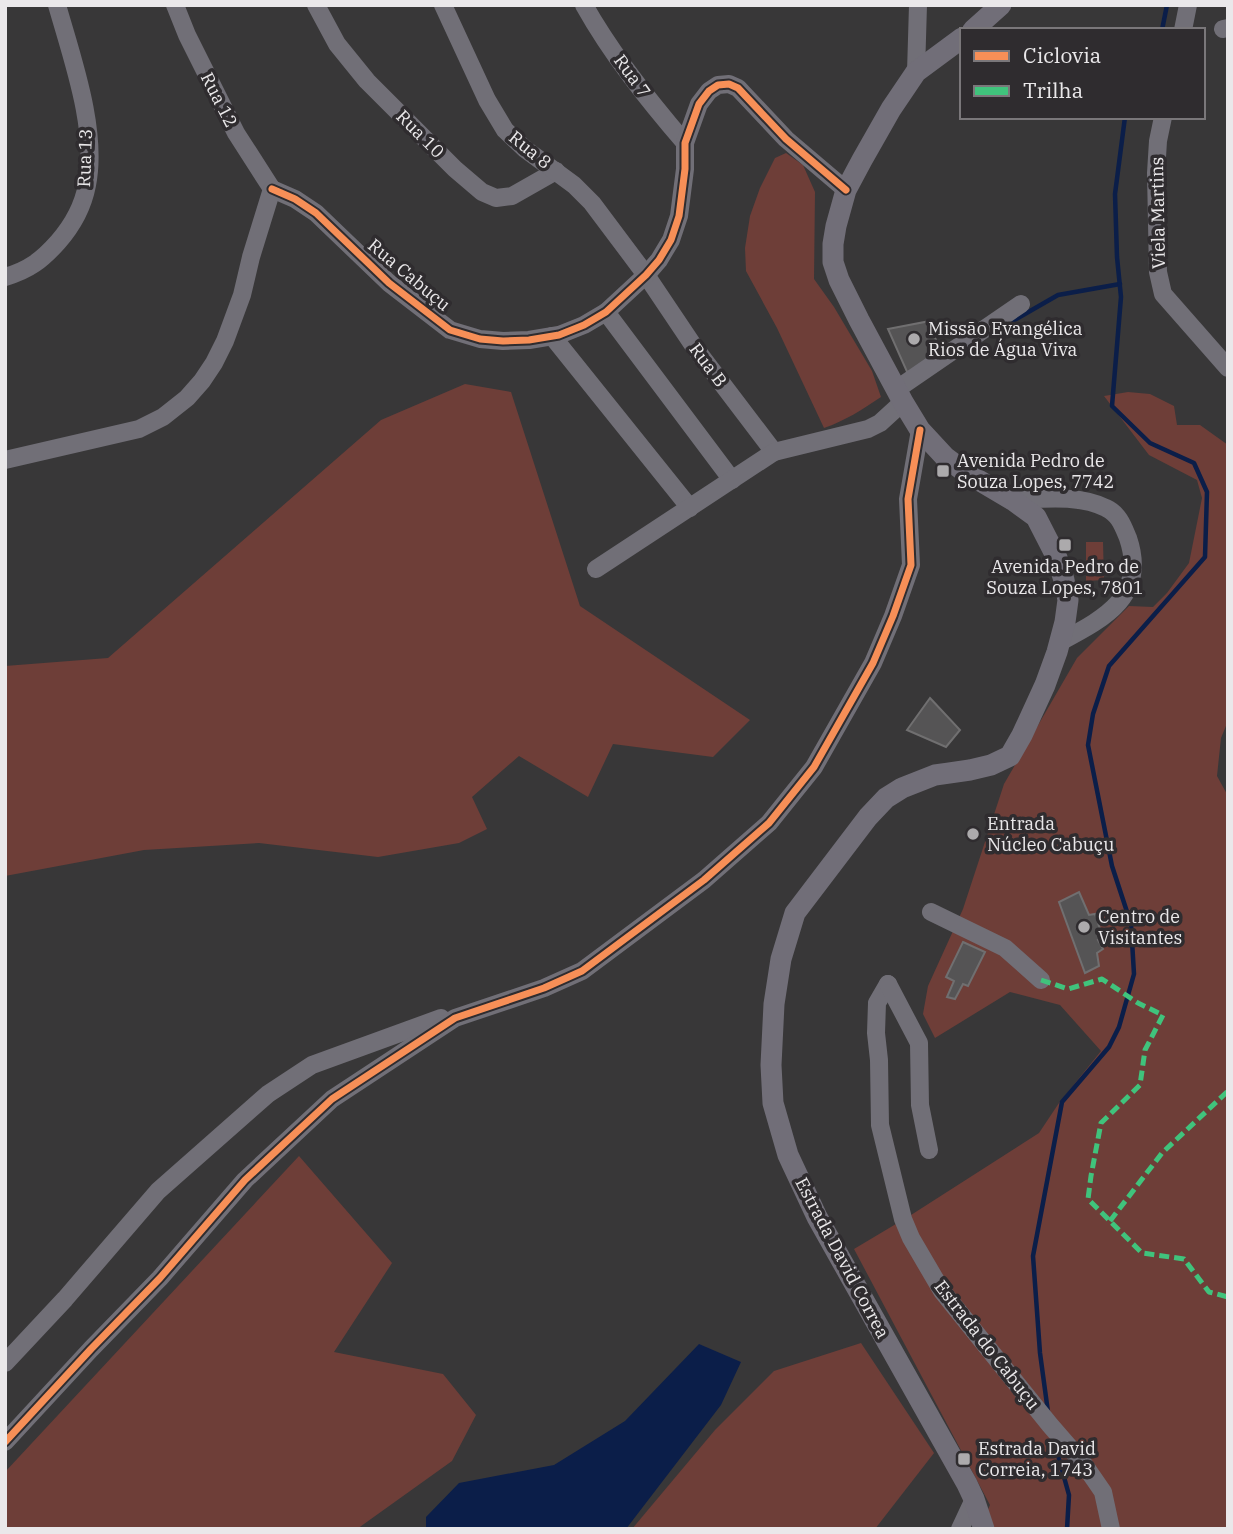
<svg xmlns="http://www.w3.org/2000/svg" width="1233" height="1534" viewBox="0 0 1233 1534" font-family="'IBM Plex Serif',serif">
	<rect width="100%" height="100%" fill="#383738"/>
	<!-- green -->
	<g fill="#6e3e38">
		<path d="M 786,153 L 803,165 L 815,192 L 814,279 L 834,307 L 872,371 L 881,397 C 861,410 847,420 824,428 L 777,328 L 746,271 L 745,248 L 750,216 L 760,188 L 775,158 Z"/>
		<polygon points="465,384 511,392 580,606 750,720 713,757 613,744 588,797 519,756 472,797 487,829 459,843 378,857 259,843 144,850 5,876 5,666 108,658 381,420"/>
		<polygon points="1128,392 1150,394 1174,406 1177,425 1200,425 1228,445 1228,721 1221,738 1217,776 1228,796 1228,1529 979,1529 990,1505 854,1249 911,1215 1039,1133 1059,1103 1101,1051 1060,1005 1010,992 935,1038 923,1014 928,986 963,909 1004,784 1077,658 1129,606 1153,607 1167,593 1189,563 1202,498 1197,480 1149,455 1104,396"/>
		<polygon points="1086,542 1103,542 1104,580 1086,581"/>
		<polygon points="299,1156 392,1263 334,1352 443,1374 476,1415 452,1461 357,1529 5,1529 5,1472"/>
		<polygon points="861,1343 934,1453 875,1529 632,1529 715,1430 774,1371"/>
	</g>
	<!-- water -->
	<polygon fill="#0b1e49" points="699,1344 741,1362 721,1405 626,1529 426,1529 426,1517 459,1483 554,1465 625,1421"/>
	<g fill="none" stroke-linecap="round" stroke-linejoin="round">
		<!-- stream -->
		<g stroke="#0b1e49" stroke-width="4.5">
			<polyline points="1162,30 1167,5"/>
			<polyline points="1004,326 1058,295 1120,284"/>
			<polyline points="1048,1412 1040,1353 1033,1256 1062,1102 1109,1047 1119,1027 1134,974 1131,924 1112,866 1088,745 1093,714 1109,666 1205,557 1207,492 1194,463 1150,443 1112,406 1121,297 1117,257 1115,194 1125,117"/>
			<polyline points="1054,1441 1069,1495 1067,1529"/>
		</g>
	</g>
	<!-- building -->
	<g fill="#555455" stroke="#706f70" stroke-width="2">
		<polygon points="930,321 939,350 908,374 888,329"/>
		<polygon points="930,698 960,730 946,747 907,730"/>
		<polygon points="1079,892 1089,915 1095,914 1103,938 1098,940 1103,949 1097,953 1099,966 1085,973 1059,902"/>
		<polygon points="963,942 985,952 968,986 963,984 955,999 947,997 954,981 946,977"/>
	</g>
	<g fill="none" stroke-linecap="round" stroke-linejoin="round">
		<!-- minor -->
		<g stroke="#716f77" stroke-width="18">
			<polyline points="175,5 187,35 236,133 272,189"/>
			<polyline points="316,5 337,44 367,81 455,169 482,192 496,198 512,196 556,171"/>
			<polyline points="443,5 487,100 505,130 525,149 574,185 592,203 646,275 695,348 774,452"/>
			<path d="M 584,5 C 612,55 648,100 685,143"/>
			<polyline points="1223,29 1228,28"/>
			<polyline points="1183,30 1188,5"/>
			<polyline points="916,72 918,5"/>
			<polyline points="1163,117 1158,141 1156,173 1158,272 1163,294 1228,368"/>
			<polyline points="272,189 295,199 316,213 389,283 450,330 480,339 503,341 529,340 559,335 584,325 606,312 646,275 659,260 671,240 679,216 685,169 685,143 699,104 709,91 718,85 729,84 738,88 786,139 846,190"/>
			<path d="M 5,277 C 29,270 42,260 58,242 C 72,226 83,206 87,185 C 98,130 72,58 57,5"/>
			<polyline points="606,312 732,480"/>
			<polyline points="552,336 690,508"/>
			<polyline points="897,389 1021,304"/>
			<polyline points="5,460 139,429 163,417 187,398 202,381 214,363 225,341 242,295 251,257 272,189"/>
			<path d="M 1011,500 C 1042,499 1078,494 1106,508 C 1119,514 1123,526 1128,538 C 1148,597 1103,619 1060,642"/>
			<polyline points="596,569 774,452 868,429 880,423 903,402"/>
			<polyline points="931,912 1005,948 1041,980"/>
			<polyline points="888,984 877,1003 876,1033 879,1060 880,1125 903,1219 911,1238 942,1291 1050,1425 1083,1463 1103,1492 1111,1529"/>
			<polyline points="888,984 919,1043 920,1105 929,1150"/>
			<polyline points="5,1363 65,1299 158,1191 268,1094 312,1065 441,1018"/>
			<polyline points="5,1442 91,1349 160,1278 245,1180 332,1099 455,1018 544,988 582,971 704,880 769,823 814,767 873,663 893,616 911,565 908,499 920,430"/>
			<polyline points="960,1529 974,1499"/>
		</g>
		<!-- major -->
		<g stroke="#716e78" stroke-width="21">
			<polyline points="973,30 1001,5"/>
			<polyline points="962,38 916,72 891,109 862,160 846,190 836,226 833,244 833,262 839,280 859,320 903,402 920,430 945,457 965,472 1014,501 1036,517 1057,558 1064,580 1068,600 1065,622 1057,652 1045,685 1022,735 1010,756 991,765 970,770 935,775 902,788 886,798 868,817 795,913 781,959 774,1004 771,1065 773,1103 788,1155 817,1217 967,1484 974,1499 984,1529"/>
		</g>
		<!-- quiet -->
		<g stroke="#40c37c" stroke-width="5" stroke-dasharray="10 5" stroke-linecap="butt">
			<polyline points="1041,980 1068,989 1102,979 1138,1003 1163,1015 1145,1050 1140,1085 1101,1123 1091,1176 1088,1199 1142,1253 1184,1259 1209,1292 1228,1297"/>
			<polyline points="1110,1221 1162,1153 1228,1091"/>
		</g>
		<!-- cycleway casing -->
		<g stroke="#2f2c2f" stroke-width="11">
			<g id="cycleway">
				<polyline points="272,189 295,199 316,213 389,283 450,330 480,339 503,341 529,340 559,335 584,325 606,312 646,275 659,260 671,240 679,216 685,169 685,143 699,104 709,91 718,85 729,84 738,88 786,139 846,190"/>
				<polyline points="5,1442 91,1349 160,1278 245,1180 332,1099 455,1018 544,988 582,971 704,880 769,823 814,767 873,663 893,616 911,565 908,499 920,430"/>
			</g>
		</g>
		<!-- cycleway -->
		<use href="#cycleway" stroke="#f78f57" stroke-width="7"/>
	</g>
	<!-- markers -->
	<g fill="#acaaac" stroke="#2f2c2f" stroke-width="2.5">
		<circle cx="914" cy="339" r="7"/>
		<rect x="936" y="464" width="14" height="14" rx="3.5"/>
		<rect x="1058" y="538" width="14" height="14" rx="3.5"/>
		<circle cx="973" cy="834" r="7"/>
		<circle cx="1084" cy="927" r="7"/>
		<rect x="957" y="1452" width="14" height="14" rx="3.5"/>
	</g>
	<g text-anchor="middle" stroke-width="7" stroke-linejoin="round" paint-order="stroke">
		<!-- street labels -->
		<g font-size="18" fill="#eae8ea" stroke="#2f2c2f">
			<text transform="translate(632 76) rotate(54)" y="6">Rua 7</text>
			<text transform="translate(219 100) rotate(63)" y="6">Rua 12</text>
			<text transform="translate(420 134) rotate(45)" y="6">Rua 10</text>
			<text transform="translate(530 150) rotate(39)" y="6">Rua 8</text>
			<text transform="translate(85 158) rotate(-88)" y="6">Rua 13</text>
			<text transform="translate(1158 213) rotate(-91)" y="6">Viela Martins</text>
			<text transform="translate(409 275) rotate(40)" y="6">Rua Cabuçu</text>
			<text transform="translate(708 365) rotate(53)" y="6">Rua B</text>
			<text transform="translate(842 1258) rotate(62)" y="6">Estrada David Correa</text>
			<text transform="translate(987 1345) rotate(52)" y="6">Estrada do Cabuçu</text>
		</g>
		<!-- poi labels -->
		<g font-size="18" fill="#eae8ea" stroke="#2f2c2f" text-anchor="start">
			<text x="928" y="335">Missão Evangélica<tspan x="928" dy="21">Rios de Água Viva</tspan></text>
			<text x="957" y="467">Avenida Pedro de<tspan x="957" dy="21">Souza Lopes, 7742</tspan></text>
			<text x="1065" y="573" text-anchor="middle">Avenida Pedro de<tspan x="1065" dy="21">Souza Lopes, 7801</tspan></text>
			<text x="987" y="830">Entrada<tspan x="987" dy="21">Núcleo Cabuçu</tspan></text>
			<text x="1098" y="923">Centro de<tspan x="1098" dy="21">Visitantes</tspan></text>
			<text x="978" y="1455">Estrada David<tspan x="978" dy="21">Correia, 1743</tspan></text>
		</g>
	</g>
	<!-- border -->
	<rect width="1233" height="1534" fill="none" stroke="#eae8ea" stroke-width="14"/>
	<!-- legend -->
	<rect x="960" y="28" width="245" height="91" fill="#2f2c2f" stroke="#7a777a" stroke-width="2"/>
	<rect x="974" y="51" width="35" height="10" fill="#f78f57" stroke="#7a777a" stroke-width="2"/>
	<text x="1023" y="63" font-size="21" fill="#eae8ea">Ciclovia</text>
	<rect x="974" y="86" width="35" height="10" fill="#40c37c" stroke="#7a777a" stroke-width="2"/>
	<text x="1023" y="98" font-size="21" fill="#eae8ea">Trilha</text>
</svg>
